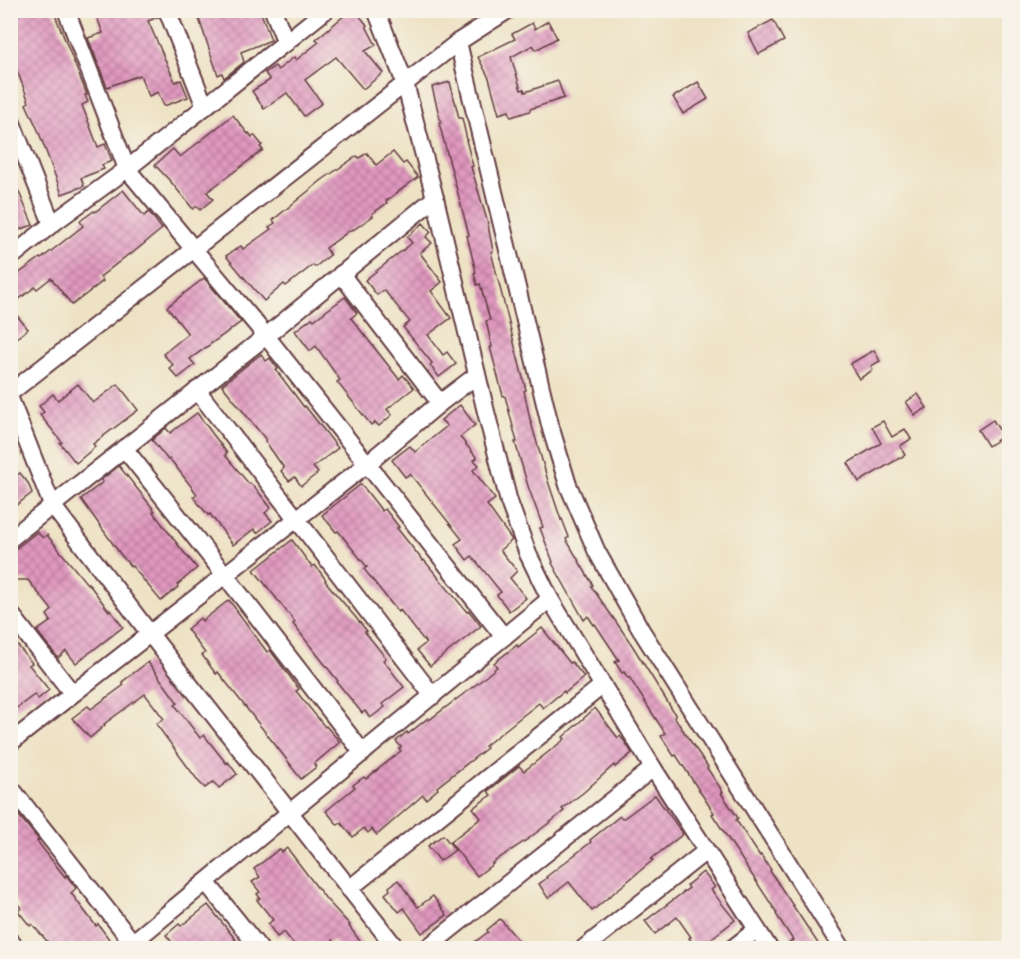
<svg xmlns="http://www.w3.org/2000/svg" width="1020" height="959" viewBox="0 0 1020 959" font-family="Kalam,sans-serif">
	<defs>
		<pattern id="building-cross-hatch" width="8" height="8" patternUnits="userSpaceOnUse" patternTransform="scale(1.5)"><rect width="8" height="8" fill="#e098bf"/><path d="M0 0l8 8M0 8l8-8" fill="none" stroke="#b87b9b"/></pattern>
	</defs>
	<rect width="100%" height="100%" fill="#f7f3e8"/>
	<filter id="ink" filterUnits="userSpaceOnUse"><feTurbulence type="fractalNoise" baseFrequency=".0167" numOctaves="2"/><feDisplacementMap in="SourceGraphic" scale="12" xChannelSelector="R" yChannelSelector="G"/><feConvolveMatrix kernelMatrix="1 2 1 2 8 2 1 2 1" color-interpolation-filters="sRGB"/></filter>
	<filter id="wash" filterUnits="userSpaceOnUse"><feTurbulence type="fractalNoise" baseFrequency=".008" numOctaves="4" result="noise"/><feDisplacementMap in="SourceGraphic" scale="24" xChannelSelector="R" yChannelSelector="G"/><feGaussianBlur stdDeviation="1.35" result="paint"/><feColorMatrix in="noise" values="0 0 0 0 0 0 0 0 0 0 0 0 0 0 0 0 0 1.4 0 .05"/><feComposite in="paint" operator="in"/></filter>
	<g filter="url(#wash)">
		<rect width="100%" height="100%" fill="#eee2c5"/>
		<g id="blocks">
			<!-- building -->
			<g fill="url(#building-cross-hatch)">
				<polygon points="29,10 53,10 87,95 85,95 88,102 82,105 98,147 105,144 112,161 102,165 104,169 81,178 84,186 62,194 38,130 26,104 29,102 10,52 10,18"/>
				<polygon points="94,10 157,10 158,17 148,21 175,82 181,80 188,97 164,106 158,92 149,96 140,75 107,87 88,38 103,33"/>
				<polygon points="196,10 260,10 271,40 241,52 244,62 224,78 222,73 218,75"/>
				<polygon points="351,10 355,10 367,25 366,26 376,45 365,51 383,73 363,89 336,57 305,80 322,103 304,116 287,93 264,109 252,91 270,80 265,73 275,66 278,70 294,57 296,60 319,42 316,39"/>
				<polygon points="773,20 784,41 759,54 748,33"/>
				<polygon points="548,21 557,38 536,50 533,45 511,57 521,90 524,89 525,92 558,81 564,98 530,109 530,111 511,117 509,111 499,114 489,78 478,57 515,39 512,34 532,23 535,29"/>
				<polygon points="450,82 459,118 462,118 467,140 466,140 473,166 471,167 487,220 493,251 491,252 526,390 524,391 530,419 548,481 561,520 562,519 569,537 566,539 593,585 591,586 632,645 676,716 674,717 708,767 707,768 723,792 721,793 738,818 736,820 760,856 761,855 771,870 770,871 821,948 780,948 793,940 776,914 777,913 712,814 714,813 676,755 674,756 661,736 665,733 629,677 628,678 624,672 622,673 615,662 619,660 595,624 594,625 588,616 584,620 552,563 553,562 540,528 543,527 528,486 515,442 517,442 505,396 503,396 490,347 492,347 486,321 490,320 480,284 477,285 474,273 476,272 467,236 469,235 439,123 441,123 432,87"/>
				<polygon points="698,82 708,99 683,114 673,97"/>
				<polygon points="233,115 248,134 249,133 252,137 254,135 262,145 260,147 263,150 207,192 213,199 200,210 197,206 193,209 171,182 155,165 173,149 180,157"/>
				<polygon points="393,152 403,164 406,162 418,177 386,201 387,203 372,214 373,216 353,230 352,229 326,248 330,255 315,267 313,265 286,286 284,284 264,301 226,256 241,246 243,249 271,229 269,227 275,223 273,220 322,180 357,156 359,158 367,153 376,165"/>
				<polygon points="10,171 33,225 10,233"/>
				<polygon points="123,190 144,216 149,212 162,229 130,255 129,254 100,277 103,281 72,305 51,278 37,289 35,287 10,306 10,280 40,258 41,259 83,226 80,221 94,211 95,212"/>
				<polygon points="423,223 431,232 426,237 432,243 420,253 442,282 431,291 451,318 428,335 443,355 447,352 456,364 439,377 430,365 432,363 403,327 410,322 384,290 377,295 365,280 412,243 407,237"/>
				<polygon points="204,278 241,322 190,359 195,365 178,378 169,368 173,365 163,354 188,334 167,307"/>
				<polygon points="345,297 357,313 351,318 399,379 403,375 414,388 387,409 392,415 379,426 375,422 371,425 337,382 340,380 316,346 310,351 295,331 312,318 314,320"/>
				<polygon points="10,307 28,329 10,343"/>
				<polygon points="874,350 880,361 871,366 873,370 859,379 850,364"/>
				<polygon points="261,354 266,361 270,358 278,369 276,370 304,407 305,406 338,448 313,467 318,473 301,486 295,477 289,481 281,471 284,468 265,441 266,440 222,385"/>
				<polygon points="78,384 93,403 118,384 138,410 93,444 95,447 76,463 60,443 62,442 40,415 44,412 39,406 53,394 58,400"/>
				<polygon points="918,394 927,408 915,415 906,402"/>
				<polygon points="460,405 475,425 460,437 477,458 474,460 479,465 473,470 495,499 487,505 512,540 500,550 517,571 510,578 526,598 509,611 497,595 501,592 472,556 467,560 455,544 462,539 410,474 405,477 392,460 410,446 415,452 447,426 441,420"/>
				<polygon points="197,413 227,453 225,455 249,484 250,483 257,490 271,508 265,513 272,521 257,533 254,529 233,545 210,514 208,515 193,497 197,494 170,459 168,460 152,440 166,428 170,433"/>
				<polygon points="993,420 1003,436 988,446 978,430"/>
				<polygon points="883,421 892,437 905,429 911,439 900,446 905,455 859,482 848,463 881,443 872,427"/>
				<polygon points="119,466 155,511 153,512 182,550 197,568 177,585 178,587 161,601 132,566 131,567 121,555 81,499 103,482 101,480"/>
				<polygon points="20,473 28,483 32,493 10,510 10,480"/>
				<polygon points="361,484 382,511 385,509 399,527 397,528 423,561 424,560 467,612 469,611 481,626 430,666 417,650 426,643 400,610 398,612 364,569 367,567 338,531 336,532 322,515"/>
				<polygon points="37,532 43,538 47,535 87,584 88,583 109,611 110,610 123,627 76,663 66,651 58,658 37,631 51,621 47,615 52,610 28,580 10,580 10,553"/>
				<polygon points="292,540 312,567 315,565 326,580 325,581 367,631 365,632 386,658 383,660 404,687 382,704 385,707 370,718 365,711 362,713 337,682 338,681 293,624 295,622 254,570"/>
				<polygon points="229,600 267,652 270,650 299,689 296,691 325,727 326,726 340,742 314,764 316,767 301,779 290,765 291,765 218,672 216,674 202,655 205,653 187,629 200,618 202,621"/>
				<polygon points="542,628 570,663 572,662 584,677 565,693 564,691 543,708 539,703 516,721 485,746 487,748 437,787 438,789 426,799 423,795 377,835 372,829 368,833 364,828 353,837 341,823 338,825 326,811 355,787 353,785 364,777 366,779 401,751 399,749 401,747 396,741 407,732 408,734 428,718 429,720 478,683 497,667 494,663 517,645 518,647"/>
				<polygon points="10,636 32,663 29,665 49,690 38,699 34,695 10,713"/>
				<polygon points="148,662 178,703 175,705 200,738 204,735 226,763 228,762 237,774 219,788 213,782 205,788 199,782 156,724 164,719 145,694 104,724 105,725 90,738 72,718 88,706 91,709 124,685 122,682"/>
				<polygon points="595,708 618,738 620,736 625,742 632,753 615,767 614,765 584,792 562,809 564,811 553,820 528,839 492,863 493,864 477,876 450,842 481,818 473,808 491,795 488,791 519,766 524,771 565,739 563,737"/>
				<polygon points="655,795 683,834 651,859 653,860 592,911 569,882 548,898 539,884 547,878 546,877 591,842 590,840 620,816 622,818 624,818"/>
				<polygon points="10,805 39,840 37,841 65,877 66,875 76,888 71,893 96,926 98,924 109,939 97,948 53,948 32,924 30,926 18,911 21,908 10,895"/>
				<polygon points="443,835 455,850 440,861 428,846"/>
				<polygon points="287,848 326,899 350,925 349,926 365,948 339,948 333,940 322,948 297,948 284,932 277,937 268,924 273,920 257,900 260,898 257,894 260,892 252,882 260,877 254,869 279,849 282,852"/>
				<polygon points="703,872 715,887 711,890 735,920 699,948 697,948 689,938 691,937 677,917 655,934 645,921 689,888 687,885"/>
				<polygon points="398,880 418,907 433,896 447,915 422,933 404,908 399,912 385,894 390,890 389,887"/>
				<polygon points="208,905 236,940 233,941 239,948 177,948 166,935 179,924 181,926"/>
				<polygon points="500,919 525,948 467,948 488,932 487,930"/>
			</g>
		</g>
	</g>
	<g filter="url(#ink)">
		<use href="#blocks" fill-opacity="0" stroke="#633c42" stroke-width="1.5"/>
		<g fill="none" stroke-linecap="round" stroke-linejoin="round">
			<!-- minor casing -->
			<g stroke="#633c42" stroke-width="20">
				<g id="minor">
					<polyline points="66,10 127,169 266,336 504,637"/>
					<polyline points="167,10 205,107"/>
					<polyline points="273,10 286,43"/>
					<polyline points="458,42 551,429 568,485 597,552 641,630 842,948"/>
					<polyline points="10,118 52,224"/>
					<polyline points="10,258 52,224 127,169 326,10"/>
					<polyline points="341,274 440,403"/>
					<polyline points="197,390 433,696"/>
					<polyline points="10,393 458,42 508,10"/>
					<polyline points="10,399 52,505 150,634 396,948"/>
					<polyline points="124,448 225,575 363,753"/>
					<polyline points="10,539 266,336 435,198"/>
					<polyline points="550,599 653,768 769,948"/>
					<polyline points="10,613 72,693"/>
					<polyline points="10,743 367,464 440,403 477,375"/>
					<polyline points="10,787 137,948"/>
					<polyline points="206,882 259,948"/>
					<polyline points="349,889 603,685"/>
					<polyline points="10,941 16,948"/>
					<polyline points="126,948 289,813 550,599 528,554 509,502 486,412 435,198 405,83 376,10"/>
					<polyline points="427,948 653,768"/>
					<polyline points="584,948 706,851"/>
					<polyline points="733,948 756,930"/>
				</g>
			</g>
			<!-- minor -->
			<use href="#minor" stroke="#fff" stroke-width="16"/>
		</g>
	</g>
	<!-- margin -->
	<rect width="1020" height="959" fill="none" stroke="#f7f3e8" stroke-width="36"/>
</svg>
